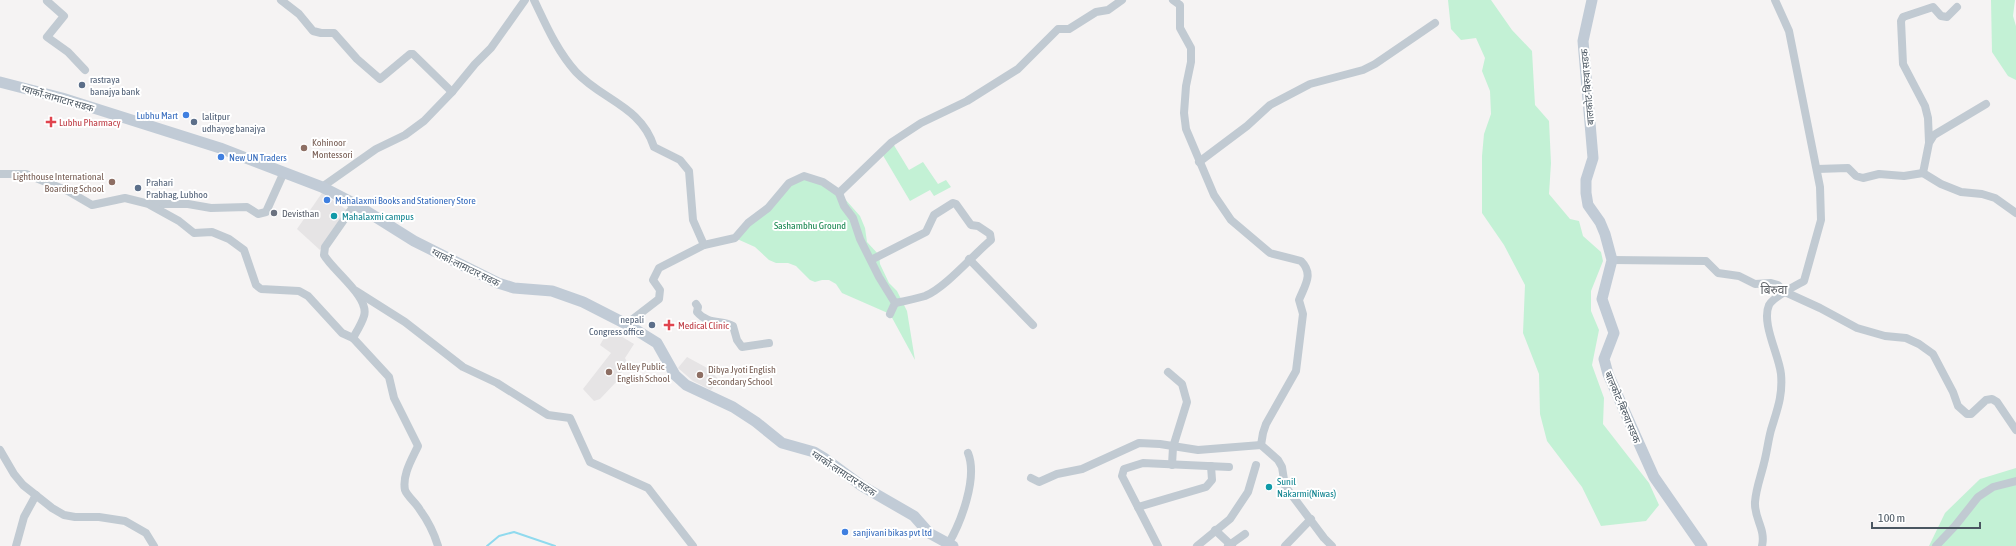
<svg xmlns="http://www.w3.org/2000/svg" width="2016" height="546" viewBox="0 0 2016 546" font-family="'Asap Condensed','Noto Sans Devanagari',sans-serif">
	<rect width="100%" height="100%" fill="#f5f3f3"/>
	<!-- education -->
	<g fill="#e6e4e5">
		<polygon points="322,193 347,210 320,250 297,229"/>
		<polygon points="609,329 634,344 625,358 627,362 617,381 600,399 594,401 583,389 611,353 600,345"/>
		<polygon points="687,357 709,369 719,380 711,390 693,381 678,368"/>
	</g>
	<!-- green -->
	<g fill="#c3f1d5">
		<polygon points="1448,0 1491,0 1512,30 1532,51 1535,105 1549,121 1551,163 1549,194 1570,219 1579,221 1583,236 1601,252 1603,261 1591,291 1591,311 1599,330 1592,365 1604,398 1603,424 1649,483 1659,505 1646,521 1601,526 1582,487 1547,441 1540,414 1539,374 1523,333 1525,285 1504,245 1482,213 1482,156 1484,134 1491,114 1490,91 1482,71 1485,58 1476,38 1461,40 1451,29"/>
		<polygon points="1991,0 2015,0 2013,16 2016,26 2016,80 2008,76 1992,52"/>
		<polygon points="892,142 909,170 923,162 938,184 946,180 951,187 934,196 930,190 910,201 881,152"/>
		<polygon points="804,176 837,190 860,216 865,228 867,242 879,255 880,264 889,283 897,291 907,311 915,360 890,314 842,293 836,284 829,280 822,280 815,282 810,280 796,266 788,263 776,263 769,260 755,247 735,238 789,183"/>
		<polygon points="2016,468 2016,546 1929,546 1945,513 1980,479"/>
	</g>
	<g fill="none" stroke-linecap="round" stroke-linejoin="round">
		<!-- stream -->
		<polyline stroke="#90daee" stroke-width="2" points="487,546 499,536 514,532 555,546"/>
		<!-- minor -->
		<g stroke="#c1cad2" stroke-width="8">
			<polyline points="281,0 299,14 313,31 321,33 334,33 357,59 380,79 410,54 413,54 452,92"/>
			<path d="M 534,0 C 546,25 557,51 576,72 C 602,100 641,106 654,147 L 680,160 L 689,171 L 693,220 L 704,245 L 659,268 L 653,280 L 660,290 L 659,299 L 633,319 L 628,325"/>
			<path d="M 1173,0 L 1180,5 L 1180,28 L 1191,48 L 1191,62 L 1186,86 L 1184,113 L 1186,129 L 1214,195 L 1231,220 L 1270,253 L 1301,261 C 1314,274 1305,285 1299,300 L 1303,314 L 1296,371 L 1266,424 L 1263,433 L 1261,445 L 1278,460 L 1282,467 L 1285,486 L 1324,538 L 1332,546"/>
			<polyline points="47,1 64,16 47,37 68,52 85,70"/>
			<polyline points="1986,104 1934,135 1929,143 1923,173 1941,184 1961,192 1982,194 1995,198 2016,213"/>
			<polyline points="1929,142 1928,118 1925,106 1903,64 1901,21 1903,17 1933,7 1941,16 1947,17 1957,7"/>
			<polyline points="1199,162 1247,126 1270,105 1310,84 1363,70 1375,64 1435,23"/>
			<polyline points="1817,169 1848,168 1856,176 1863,178 1879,174 1904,176 1923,173"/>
			<polyline points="0,174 26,174 68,191 92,205 125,198 149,204 188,204 211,208 247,207 258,214 266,212 284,172"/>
			<polyline points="322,187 376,149 405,135 424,121 452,92 475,64 491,48 525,0"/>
			<polyline points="839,193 844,206 853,218 860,239 879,277 895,303 890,314"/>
			<path d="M 355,204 L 325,247 L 324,255 C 333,271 370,297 364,316 C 362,323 357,331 353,338 L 389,377 L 394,398 L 418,446 C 412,459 402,475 405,490 C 407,496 417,504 420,510 C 428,521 434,533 438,546"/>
			<polyline points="150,205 179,221 194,233 212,232 229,239 244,250 256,285 261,289 299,291 308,296 342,333 353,338"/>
			<polyline points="704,245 735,238 748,223 768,208 789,183 804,176 823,182 839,193 892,142 921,123 967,101 1018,69 1058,29 1069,29 1096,12 1108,10 1122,0"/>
			<polyline points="969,259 1033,325"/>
			<path d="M 871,260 L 926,232 L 934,215 L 953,203 L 956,204 L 971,225 L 978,226 L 990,234 L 991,240 C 973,255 945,288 925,296 C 915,299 905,301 895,303"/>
			<polyline points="1612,260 1706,261 1718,273 1739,276 1755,284 1771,283 1778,285 1785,292 1820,308 1857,328 1885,336 1906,338 1919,344 1933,354 1953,392 1958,406 1967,414 1971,414 1986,400 1992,399 1997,402 2016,430"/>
			<polyline points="356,291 405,322 463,367 497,383 548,415 570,418 590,462 648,488 693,546"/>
			<path d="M 696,304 L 698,307 L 697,312 C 708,325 722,320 733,326 L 737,340 L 742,347 L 769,343"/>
			<polyline points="1168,372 1182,384 1187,402 1173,447 1172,465"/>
			<polyline points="0,450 14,474 23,485 52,508 64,515 75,517 99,517 125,521 146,533 154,546"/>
			<polyline points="1031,478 1039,482 1057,474 1082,469 1139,443 1160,444 1198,450 1261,445"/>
			<polyline points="1138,507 1206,487 1212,480 1211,466"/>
			<polyline points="1215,530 1232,546"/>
			<polyline points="16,546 24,517 36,495"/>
			<path d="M 947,546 C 961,523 978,478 968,453"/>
			<polyline points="1158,546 1122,476 1124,469 1143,463 1229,467"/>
			<polyline points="1197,546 1230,519 1248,492 1256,465"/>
			<polyline points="1228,546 1245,534"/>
			<polyline points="1285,546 1311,519"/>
			<path d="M 1762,546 C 1766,529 1754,519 1755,502 C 1756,488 1761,476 1764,463 C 1767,452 1768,441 1771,430 C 1777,410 1783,396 1781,374 C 1779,355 1761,323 1769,305 C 1773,297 1795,286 1804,281 L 1821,220 L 1820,187 L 1789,31 L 1775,0"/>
			<polyline points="1936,546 1955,526 1978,497 1993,487 2016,481"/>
		</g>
		<!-- secondary -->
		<g stroke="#c1cbd6" stroke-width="11">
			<polyline points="1592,0 1583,41 1593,158 1586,180 1586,193 1588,205 1600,222 1605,234 1612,260 1602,299 1614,333 1604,359 1608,374 1654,477 1702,546"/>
			<polyline points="0,82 62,98 220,148 322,187 355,204 414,241 498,283 514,288 552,291 583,302 628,325 657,343 675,375 686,385 733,407 756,422 782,443 814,452 824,458 862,486 914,516 929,533 953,546"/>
		</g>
	</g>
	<!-- markers -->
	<g fill="#5c6f8a" stroke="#fff" stroke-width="1.5">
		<circle cx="82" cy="85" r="4"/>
		<circle cx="194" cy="122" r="4"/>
		<circle cx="138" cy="188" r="4"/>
		<circle cx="652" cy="325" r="4"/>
	</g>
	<g fill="#3f7fe0" stroke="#fff" stroke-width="1.5">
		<circle cx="186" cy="115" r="4"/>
		<circle cx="221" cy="157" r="4"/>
		<circle cx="327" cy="200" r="4"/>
		<circle cx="845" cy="532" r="4"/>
	</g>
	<g fill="#e0444e" stroke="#fff" stroke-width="1.5">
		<path d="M49 116h4v4h4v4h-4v4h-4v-4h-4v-4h4z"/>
		<path d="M667 319h4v4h4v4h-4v4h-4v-4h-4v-4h4z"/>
	</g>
	<g fill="#8d6e63" stroke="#fff" stroke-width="1.5">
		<circle cx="304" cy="148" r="4"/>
		<circle cx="112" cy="182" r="4"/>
		<circle cx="609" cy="372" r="4"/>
		<circle cx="700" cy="375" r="4"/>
	</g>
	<circle fill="#6b7280" stroke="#fff" stroke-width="1.5" cx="274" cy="213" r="4"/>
	<g fill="#0f9aa8" stroke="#fff" stroke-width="1.5">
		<circle cx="334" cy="216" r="4"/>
		<circle cx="1269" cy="487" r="4"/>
	</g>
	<g text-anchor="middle" stroke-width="4" stroke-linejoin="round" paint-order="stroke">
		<!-- service labels -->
		<g font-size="10" fill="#4e5e75" stroke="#fff" text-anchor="start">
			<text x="90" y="83">rastraya<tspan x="90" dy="12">banajya bank</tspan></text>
			<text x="202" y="120">lalitpur<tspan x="202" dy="12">udhayog banajya</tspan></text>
			<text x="146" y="186">Prahari<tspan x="146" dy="12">Prabhag, Lubhoo</tspan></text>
			<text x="644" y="323" text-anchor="end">nepali<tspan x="644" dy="12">Congress office</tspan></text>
		</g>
		<!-- street labels -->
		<g font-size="10" fill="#4a5661" stroke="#fff">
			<text transform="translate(1587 87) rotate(-95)" y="4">बालकोट-बिरुवा सडक</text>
			<text transform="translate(58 98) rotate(16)" y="4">ग्वार्को-लामाटार सडक</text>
			<text transform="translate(466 267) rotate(26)" y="4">ग्वार्को-लामाटार सडक</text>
			<text transform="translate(1623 407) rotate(67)" y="4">बालकोट-बिरुवा सडक</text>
			<text transform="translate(844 473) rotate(33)" y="4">ग्वार्को-लामाटार सडक</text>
		</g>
		<!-- shop labels -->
		<g font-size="10" fill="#366cbe" stroke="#fff" text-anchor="start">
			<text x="178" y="119" text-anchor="end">Lubhu Mart</text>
			<text x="229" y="161">New UN Traders</text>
			<text x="335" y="204">Mahalaxmi Books and Stationery Store</text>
			<text x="853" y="536">sanjivani bikas pvt ltd</text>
		</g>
		<!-- health labels -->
		<g font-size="10" fill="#be3a42" stroke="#fff" text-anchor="start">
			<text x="59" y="126">Lubhu Pharmacy</text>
			<text x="678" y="329">Medical Clinic</text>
		</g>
		<!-- education labels -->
		<g font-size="10" fill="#785e54" stroke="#fff" text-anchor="start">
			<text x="312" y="146">Kohinoor<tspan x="312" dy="12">Montessori</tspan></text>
			<text x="104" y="180" text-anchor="end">Lighthouse International<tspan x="104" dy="12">Boarding School</tspan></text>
			<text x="617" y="370">Valley Public<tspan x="617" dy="12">English School</tspan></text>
			<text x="708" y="373">Dibya Jyoti English<tspan x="708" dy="12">Secondary School</tspan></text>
		</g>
		<!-- worship labels -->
		<g font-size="10" fill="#5b616d" stroke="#fff" text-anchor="start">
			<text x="282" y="217">Devisthan</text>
		</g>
		<!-- culture labels -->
		<g font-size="10" fill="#0d838f" stroke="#fff" text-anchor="start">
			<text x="342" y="220">Mahalaxmi campus</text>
			<text x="1277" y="485">Sunil<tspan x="1277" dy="12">Nakarmi(Niwas)</tspan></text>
		</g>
		<!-- park labels -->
		<g font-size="10" fill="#17864f" stroke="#fff">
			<text x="810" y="229">Sashambhu Ground</text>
		</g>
		<!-- quarter labels -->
		<g font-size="12" fill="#5f6368" stroke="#fff">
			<text x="1774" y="294">बिरुवा</text>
		</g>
	</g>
	<!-- scale -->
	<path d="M1872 522v6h108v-6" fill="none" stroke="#4a5661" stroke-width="2"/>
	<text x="1878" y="522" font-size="12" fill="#4a5661" stroke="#ffffff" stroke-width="3" paint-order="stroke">100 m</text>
</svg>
